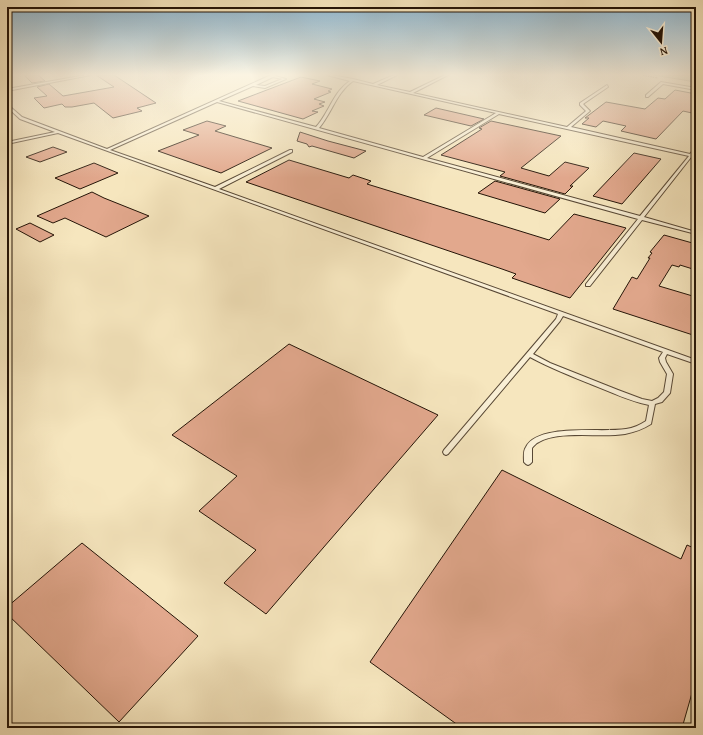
<svg xmlns="http://www.w3.org/2000/svg" width="703" height="735" viewBox="0 0 703 735" font-family="'Gentium Book Plus',serif">
	<rect width="100%" height="100%" fill="#f6e6be"/>
	<filter id="stains"><feTurbulence type="fractalNoise" baseFrequency=".005" numOctaves="4"/><feColorMatrix values="0 0 0 0 .2 0 0 0 0 .09 0 0 0 0 .02 0 0 0 .5 -.17"/></filter>
	<radialGradient id="worn" r=".72"><stop offset=".6" stop-color="#630" stop-opacity="0"/><stop offset="1" stop-color="#630" stop-opacity=".3"/></radialGradient>
	<!-- green -->
	<polygon fill="#b8c694" stroke="#6e6d4e" points="653,75 696,75 696,82"/>
	<!-- building -->
	<g fill="#e2a88d" stroke="#241407">
		<polygon points="24,75 38,75 45,81 32,83"/>
		<polygon points="96,75 114,75 156,103 137,108 142,111 113,118 94,103 72,107 65,107 62,104 44,108 34,98 47,96 37,87 49,84 63,96 114,87"/>
		<polygon points="301,77 320,81 312,84 332,89 328,91 331,92 314,99 325,102 319,104 324,106 312,111 318,112 303,119 238,101"/>
		<polygon points="675,90 696,94 696,110 692,113 683,111 656,139 621,131 626,126 603,121 596,127 582,124 589,118 585,118 606,102 645,109 658,98 665,99"/>
		<polygon points="436,108 484,119 471,126 424,115"/>
		<polygon points="207,121 226,126 215,131 272,148 221,173 158,151 199,135 183,130"/>
		<polygon points="491,121 561,136 521,168 549,176 565,162 589,168 570,186 573,186 565,194 500,176 505,172 441,155 482,129 479,128"/>
		<polygon points="300,132 328,141 366,151 354,158 312,146 309,147 307,144 297,141"/>
		<polygon points="53,147 67,152 40,162 26,157"/>
		<polygon points="634,153 661,159 622,204 593,196"/>
		<polygon points="289,160 349,178 353,175 371,181 367,184 549,240 574,214 626,228 570,298 512,278 516,274 502,269 246,182"/>
		<polygon points="94,163 118,173 80,189 55,178"/>
		<polygon points="495,181 560,199 545,213 478,193"/>
		<polygon points="92,192 104,198 149,216 106,237 65,218 53,223 37,216"/>
		<polygon points="30,223 54,235 40,242 16,229"/>
		<polygon points="664,235 696,244 696,270 680,265 679,267 672,265 659,286 696,297 696,336 613,309 632,277 637,279 650,258 648,258 652,253 650,252"/>
		<polygon points="289,344 438,415 266,614 224,583 256,550 199,511 237,476 172,435"/>
		<polygon points="502,470 681,559 687,545 696,549 696,679 682,728 462,728 370,662"/>
		<polygon points="82,543 198,636 119,722 7,614 7,607"/>
	</g>
	<g fill="none" stroke-linecap="round" stroke-linejoin="round">
		<!-- service casing -->
		<g stroke="#584835" stroke-width="2">
			<g id="service">
				<polygon points="86,75 91,75 7,91 7,89"/>
				<path d="M 271,75 L 276,75 L 275,76 L 286,79 L 265,88 L 253,86 L 219,101 L 316,127 C 329,113 333,92 350,81 L 327,75 L 332,75 L 353,79 L 373,84 L 394,75 L 397,75 L 377,85 L 410,92 L 445,75 L 448,75 L 413,93 L 567,127 L 586,111 L 580,105 L 580,103 L 607,85 L 608,87 L 583,104 L 590,111 L 571,127 L 690,154 L 696,147 L 696,151 L 693,154 L 696,155 L 696,157 L 692,156 L 644,217 L 696,232 L 696,234 L 642,220 L 590,286 L 586,286 L 586,284 L 638,219 L 217,102 L 110,150 L 215,187 L 290,150 L 292,150 L 292,152 L 219,189 L 696,360 L 696,364 L 667,354 L 665,358 L 666,362 L 673,374 L 670,393 L 662,402 L 655,404 L 651,424 C 643,429 635,432 625,434 C 601,438 559,430 539,442 C 536,443 534,446 532,448 L 532,462 L 530,464 L 528,465 L 526,464 L 524,462 C 524,457 523,451 526,447 C 538,423 602,433 626,429 C 633,428 640,425 646,421 L 649,405 C 629,401 611,392 593,385 C 571,376 550,368 530,357 L 448,454 L 446,455 L 444,454 L 443,452 L 444,450 L 556,319 L 558,314 L 58,133 L 7,144 L 7,142 L 55,132 L 20,119 L 7,107 L 7,104 L 22,117 L 107,149 ZM 273,77 L 282,79 L 265,86 L 256,85 ZM 353,81 L 496,113 L 423,157 L 319,128 C 332,113 336,93 353,81 ZM 499,114 L 689,156 L 640,216 L 427,158 ZM 563,316 L 663,352 L 659,358 L 660,362 L 667,374 L 664,392 L 658,398 L 652,401 L 642,399 L 618,390 L 550,363 L 533,354 L 560,321 Z"/>
				<polygon points="661,82 696,88 696,90 663,84 648,97 646,97 646,95"/>
			</g>
		</g>
		<!-- path -->
		<polyline stroke="#241407" stroke-width="1.5" stroke-dasharray="1.5 1" stroke-linecap="butt" points="643,75 658,78"/>
		<!-- service -->
		<use href="#service" fill="#f9efd5" fill-rule="evenodd"/>
	</g>
	<!-- sky -->
	<linearGradient id="sky" x2="0" y2="1"><stop stop-color="#8bb8d5"/><stop offset="0.42" stop-color="#fbf4e2"/><stop offset="1" stop-color="#fbf4e2" stop-opacity="0"/></linearGradient>
	<rect width="703" height="178" fill="url(#sky)"/>
	<!-- margin -->
	<rect width="703" height="735" fill="none" stroke="#f6e6be" stroke-width="24"/>
	<rect x="8" y="8" width="687" height="719" fill="none" stroke="#241407" stroke-width="2"/>
	<rect x="12" y="12" width="679" height="711" fill="none" stroke="#241407"/>
	<!-- north arrow -->
	<g transform="translate(661 42) rotate(163)" stroke="#f9efd5" stroke-width="3" paint-order="stroke">
	<path d="M0-3L7 15L0 10L-7 15Z" fill="#241407"/>
	<text y="-6" font-size="11" font-weight="bold" text-anchor="middle" fill="#241407">N</text>
	</g>
	<rect width="100%" height="100%" filter="url(#stains)"/>
	<rect width="100%" height="100%" fill="url(#worn)"/>
</svg>
